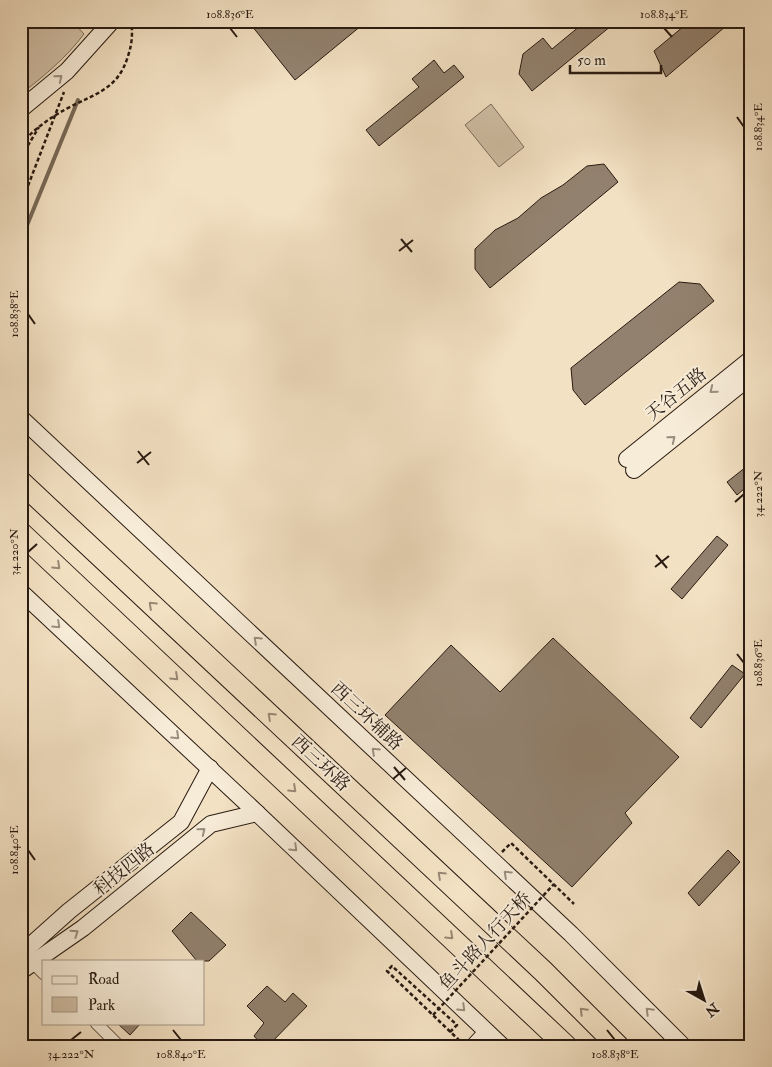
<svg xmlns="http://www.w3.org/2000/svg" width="772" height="1067" viewBox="0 0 772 1067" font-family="'IM FELL Double Pica','Noto Serif SC',serif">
	<rect width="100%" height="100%" fill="#f3e1c3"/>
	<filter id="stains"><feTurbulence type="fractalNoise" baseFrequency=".004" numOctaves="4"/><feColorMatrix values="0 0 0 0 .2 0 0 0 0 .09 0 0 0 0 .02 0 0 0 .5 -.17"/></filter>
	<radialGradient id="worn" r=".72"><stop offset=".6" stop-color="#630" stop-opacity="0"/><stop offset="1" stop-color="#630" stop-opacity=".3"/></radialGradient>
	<!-- green -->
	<g fill="#d0bfa5" stroke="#7c6c5b">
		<path d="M 33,21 L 72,21 L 84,34 C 66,58 44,76 21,94 L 21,31 Z"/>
		<polygon points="491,104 524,147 499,167 465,125"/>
	</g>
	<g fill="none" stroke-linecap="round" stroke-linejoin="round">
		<!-- stream -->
		<polyline stroke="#786957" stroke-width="4" points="21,240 78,100"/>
	</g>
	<!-- building -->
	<g fill="#92816e" stroke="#281a11">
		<polygon points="248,21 294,21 297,26 303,21 367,21 295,80"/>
		<polygon points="586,21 617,21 532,91 519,74 523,54 543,38 552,49"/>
		<polygon points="690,21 732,21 666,77 654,51"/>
		<polygon points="434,60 444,73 454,65 464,77 379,146 366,130 419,87 412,79"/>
		<polygon points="604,164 618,182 490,288 475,269 475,249 495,230 518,218 541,198 563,185 587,166"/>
		<polygon points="679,282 700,284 714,301 585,405 573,390 571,368"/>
		<polygon points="751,463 751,483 737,495 727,482"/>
		<polygon points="717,536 728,545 682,599 671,589"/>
		<polygon points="553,638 679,757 625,813 632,823 572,887 385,715 451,645 500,692"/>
		<polygon points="732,665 745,674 701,728 690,718"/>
		<polygon points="728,850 740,862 699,906 688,893"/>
		<polygon points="191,912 226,945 209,961 197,961 172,931"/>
		<polygon points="267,986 285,1002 293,993 307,1006 268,1046 263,1046 254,1036 264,1023 247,1006"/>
		<polygon points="117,1023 141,1023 130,1035"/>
	</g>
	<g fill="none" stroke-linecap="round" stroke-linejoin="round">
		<!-- street casing -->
		<g stroke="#5b4c3e" stroke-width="13">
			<g id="street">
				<polyline points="32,962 44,974"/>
				<polyline points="96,1023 119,1046"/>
			</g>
		</g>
		<!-- secondary casing -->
		<g stroke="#281a11" stroke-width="18">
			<g id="secondary">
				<polyline points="21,109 67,71 112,21"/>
				<polyline points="21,418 571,934 683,1046"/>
				<polyline points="627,459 751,359"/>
				<polyline points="634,470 751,376"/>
				<polyline points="21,592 257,813 502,1046"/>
				<polyline points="21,954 69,911 181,822 210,768"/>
				<polyline points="21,971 83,928 211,824 257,813"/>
				<polyline points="474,1046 487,1032"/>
			</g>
		</g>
		<!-- highway casing -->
		<g stroke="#281a11" stroke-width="23">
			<g id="highway">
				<polyline points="21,482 543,971 618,1046"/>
				<polyline points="21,533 566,1046"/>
			</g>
		</g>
		<!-- path -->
		<g stroke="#281a11" stroke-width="2.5" stroke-dasharray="4 2.5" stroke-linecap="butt">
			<polyline points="21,157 39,127"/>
			<polyline points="21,204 64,92"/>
			<polyline points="502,852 511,843 574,904"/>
			<polyline points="450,1032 457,1025 392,966 387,971 461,1042"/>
		</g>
		<!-- street -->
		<use href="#street" stroke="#f7ecd8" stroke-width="11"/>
		<!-- secondary -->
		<use href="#secondary" stroke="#f7ecd8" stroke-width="16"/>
		<!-- highway -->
		<use href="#highway" stroke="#f3e1c3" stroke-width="21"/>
		<!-- path-bridge -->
		<g stroke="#281a11" stroke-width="2.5" stroke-dasharray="4 2.5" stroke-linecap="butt">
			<path d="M 21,145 C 32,130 50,118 66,109 C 94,94 118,90 128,56 C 132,44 133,33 131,21"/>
			<polyline points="433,1015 554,884"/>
		</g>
	</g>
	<!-- one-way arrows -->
	<defs><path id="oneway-chevron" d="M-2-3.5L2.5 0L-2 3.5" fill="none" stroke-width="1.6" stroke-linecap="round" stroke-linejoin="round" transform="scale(1.25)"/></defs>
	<g stroke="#9a8e7e">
		<use href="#oneway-chevron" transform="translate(59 78) rotate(-39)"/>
		<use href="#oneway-chevron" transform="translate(713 390) rotate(141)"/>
		<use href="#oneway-chevron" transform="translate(672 439) rotate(-39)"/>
		<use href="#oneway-chevron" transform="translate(57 625) rotate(43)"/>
		<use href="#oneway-chevron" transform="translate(257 640) rotate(-137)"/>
		<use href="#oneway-chevron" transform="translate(176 736) rotate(43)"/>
		<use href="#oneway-chevron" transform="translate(375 751) rotate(-137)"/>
		<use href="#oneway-chevron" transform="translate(202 831) rotate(-39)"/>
		<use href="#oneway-chevron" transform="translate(294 848) rotate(44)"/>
		<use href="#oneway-chevron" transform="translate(507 874) rotate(-137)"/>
		<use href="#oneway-chevron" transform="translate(75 933) rotate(-34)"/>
		<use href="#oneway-chevron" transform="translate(462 1008) rotate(44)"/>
		<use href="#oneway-chevron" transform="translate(649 1011) rotate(-135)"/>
	</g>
	<g stroke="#988773">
		<use href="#oneway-chevron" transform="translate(57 566) rotate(43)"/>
		<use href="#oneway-chevron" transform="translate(152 605) rotate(-137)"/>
		<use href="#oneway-chevron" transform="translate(175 677) rotate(43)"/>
		<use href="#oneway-chevron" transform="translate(271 716) rotate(-137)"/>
		<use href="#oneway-chevron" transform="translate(293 789) rotate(43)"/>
		<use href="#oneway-chevron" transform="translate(441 875) rotate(-137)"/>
		<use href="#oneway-chevron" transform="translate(450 936) rotate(43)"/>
		<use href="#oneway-chevron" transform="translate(583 1011) rotate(-135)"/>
	</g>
	<!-- ticks -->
	<path fill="none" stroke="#281a11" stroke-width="2" d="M 230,28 L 237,37M 664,28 L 672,37M 737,117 L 744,127M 401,239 L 412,252M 399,251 L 413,240M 28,314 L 35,324M 138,451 L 149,465M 137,463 L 151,452M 735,502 L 744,494M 28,552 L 37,544M 656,555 L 667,568M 655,567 L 669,556M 737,654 L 744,663M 394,767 L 405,780M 393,779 L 406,768M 28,850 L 35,860M 173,1030 L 181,1040M 607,1030 L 615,1040M 71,1040 L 81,1032"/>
	<g text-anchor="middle" stroke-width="4" stroke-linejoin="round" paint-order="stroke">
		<!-- street labels -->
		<g font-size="18" fill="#281a11" stroke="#f7ecd8">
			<text transform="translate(676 394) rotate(-39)" y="6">天谷五路</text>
			<text transform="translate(367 716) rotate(43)" y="6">西三环辅路</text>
			<text transform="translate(321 763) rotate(43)" y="6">西三环路</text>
			<text transform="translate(124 869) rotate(-39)" y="6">科技四路</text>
			<text transform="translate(485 941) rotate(-47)" y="6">鱼斗路人行天桥</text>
		</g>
	</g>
	<!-- margin -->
	<rect width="772" height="1067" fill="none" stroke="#f3e1c3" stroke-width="55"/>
	<!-- legend -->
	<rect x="42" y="960" width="162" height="65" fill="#f7ecd8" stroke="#a49888"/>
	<rect x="52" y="976" width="25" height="8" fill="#f7ecd8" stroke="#a49888"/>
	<text x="88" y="984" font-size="15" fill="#281a11">Road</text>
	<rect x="52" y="997" width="25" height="15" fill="#d0bfa5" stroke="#a49888"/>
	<text x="88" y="1010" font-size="15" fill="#281a11">Park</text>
	<!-- north arrow -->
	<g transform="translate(704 1000) rotate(141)" stroke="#f7ecd8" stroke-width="4" paint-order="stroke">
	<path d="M0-4L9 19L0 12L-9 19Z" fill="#281a11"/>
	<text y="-8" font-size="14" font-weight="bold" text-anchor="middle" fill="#281a11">N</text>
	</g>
	<!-- scale -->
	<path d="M570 65v8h91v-8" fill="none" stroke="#281a11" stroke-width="2.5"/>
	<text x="577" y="65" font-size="15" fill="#281a11" stroke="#f7ecd8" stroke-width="4" paint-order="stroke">50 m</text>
	<rect x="28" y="28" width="716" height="1012" fill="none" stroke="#281a11" stroke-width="2"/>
	<g font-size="12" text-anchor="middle" fill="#281a11">
		<text x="230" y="18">108.836°E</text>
		<text x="664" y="18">108.834°E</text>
		<text transform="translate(758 127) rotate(-90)" y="4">108.834°E</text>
		<text transform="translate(14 314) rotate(-90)" y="4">108.838°E</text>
		<text transform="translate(758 494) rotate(-90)" y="4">34.222°N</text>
		<text transform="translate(14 552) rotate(-90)" y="4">34.220°N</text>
		<text transform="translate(758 663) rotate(-90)" y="4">108.836°E</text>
		<text transform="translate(14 850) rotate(-90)" y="4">108.840°E</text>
		<text x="71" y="1058">34.222°N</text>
		<text x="181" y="1058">108.840°E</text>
		<text x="615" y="1058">108.838°E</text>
	</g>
	<rect width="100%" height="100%" filter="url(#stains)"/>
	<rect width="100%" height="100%" fill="url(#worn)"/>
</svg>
